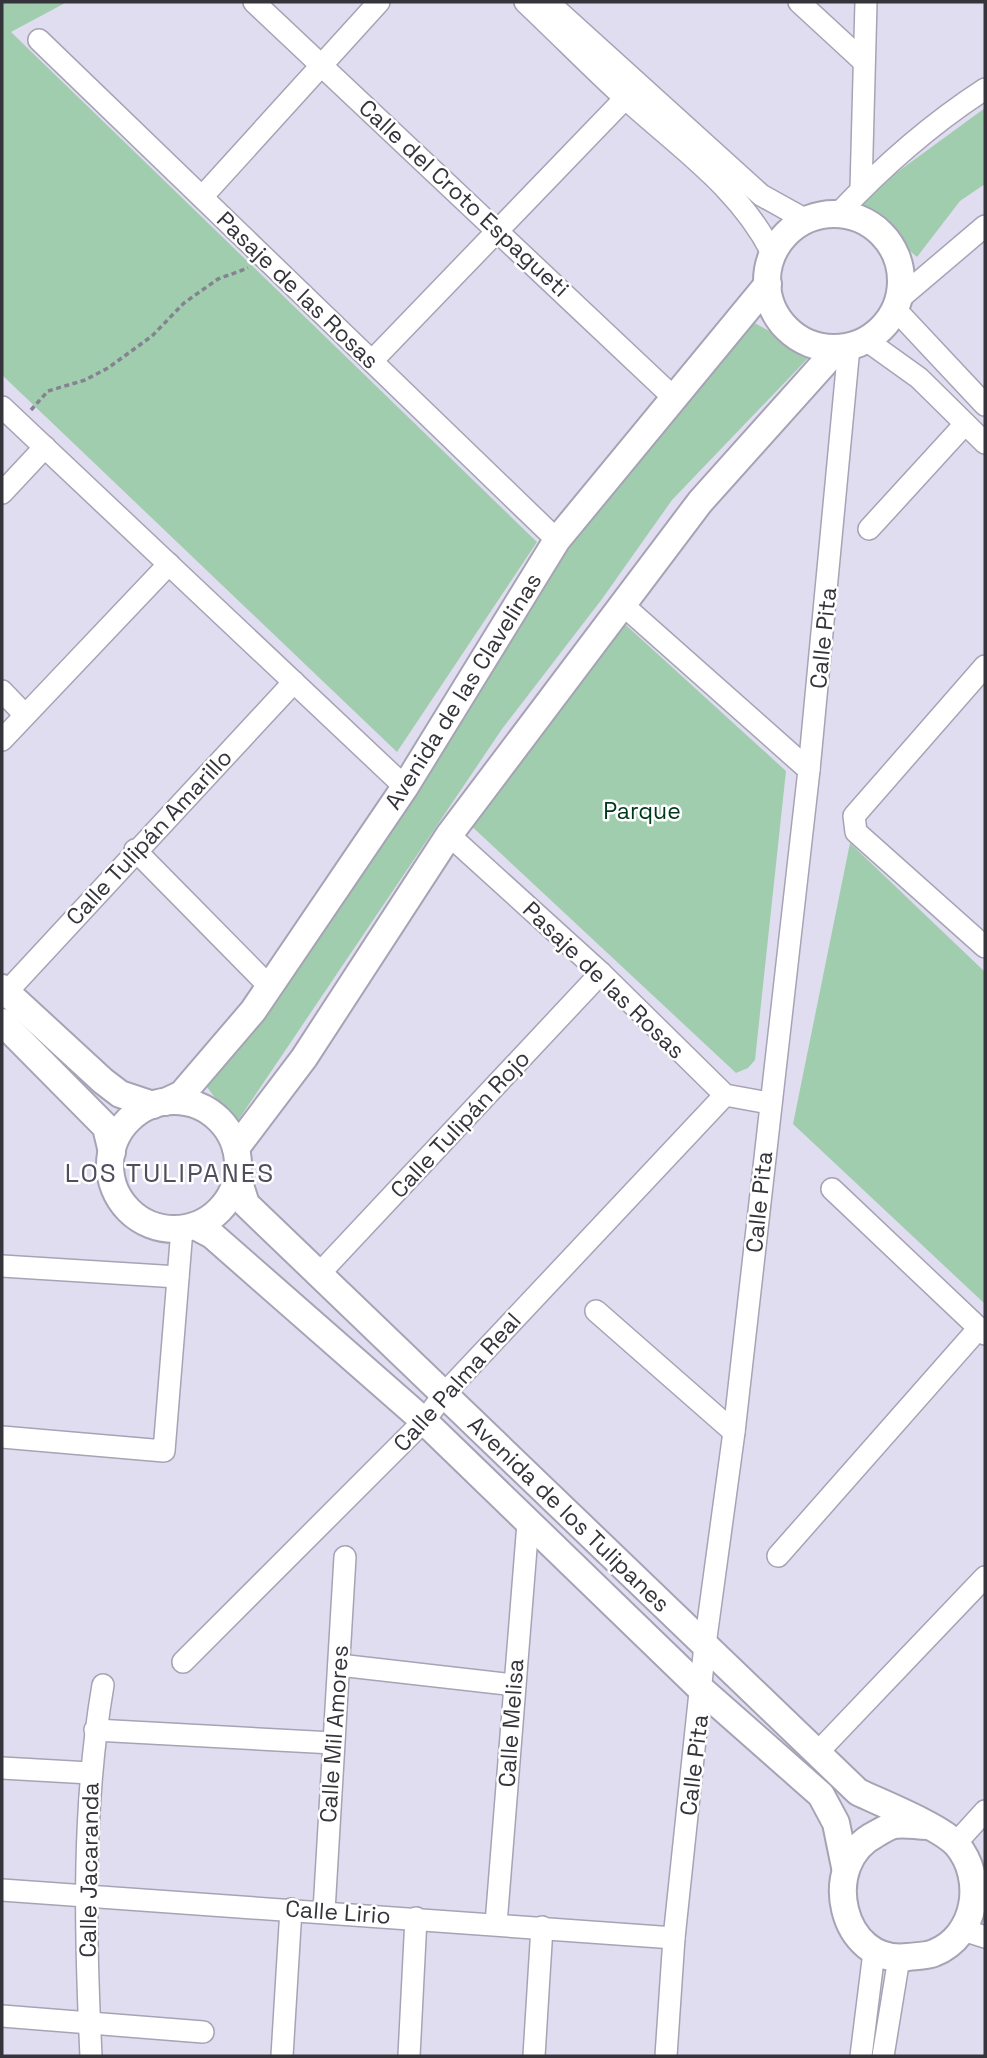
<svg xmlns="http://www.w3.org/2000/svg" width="987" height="2058" viewBox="0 0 987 2058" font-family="'Space Grotesk',sans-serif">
	<rect width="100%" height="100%" fill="#e1ddf0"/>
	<!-- green -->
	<g fill="#a1cdaf">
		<polygon points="2,2 67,2 11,32 537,542 397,752 2,375"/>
		<polygon points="985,108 985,184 960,201 917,257 855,203"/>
		<polygon points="749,320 812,354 672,500 602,599 502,729 235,1125 207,1087 196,1087 417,786 494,670 569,536"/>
		<polygon points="616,616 786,771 755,1060 748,1068 736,1073 466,821"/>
		<polygon points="850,843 985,972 985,1304 793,1124"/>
	</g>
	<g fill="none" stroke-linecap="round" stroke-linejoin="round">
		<!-- minor casing -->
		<g stroke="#a7a3b5" stroke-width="24">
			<g id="minor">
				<polyline points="254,2 672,396"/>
				<path d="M 525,2 C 559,34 592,68 626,99 C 680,148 741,189 773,255"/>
				<polyline points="548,2 761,195 806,220"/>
				<polyline points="799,2 863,61"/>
				<polyline points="39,40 557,540"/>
				<polyline points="861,189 866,2"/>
				<polyline points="202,197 379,2"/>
				<path d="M 838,214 C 882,167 931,124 985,89"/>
				<polyline points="899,299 985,226"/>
				<polyline points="895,309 985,405"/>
				<polyline points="866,340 919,378 985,443"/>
				<polyline points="372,361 638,85"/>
				<polyline points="2,407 405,787"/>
				<polyline points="2,493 45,447"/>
				<polyline points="869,529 965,424"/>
				<polyline points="623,605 809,770"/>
				<polyline points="985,666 854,816 856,832 985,947"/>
				<polyline points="2,691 25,715"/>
				<polyline points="2,740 169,564"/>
				<polyline points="449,835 601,973 725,1095 769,1103"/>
				<polyline points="135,850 269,986"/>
				<polyline points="2,997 294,682"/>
				<polyline points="832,1189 985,1334"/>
				<polyline points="2,1266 178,1277"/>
				<polyline points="319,1274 601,973"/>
				<polyline points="596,1311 734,1432"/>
				<polyline points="2,1437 164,1451 182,1229"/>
				<polyline points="778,1556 979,1328"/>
				<polyline points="183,1662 424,1421 445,1393 725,1095"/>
				<polyline points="339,1665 514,1685"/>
				<polyline points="95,1730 333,1743"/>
				<polyline points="818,1752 985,1577"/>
				<polyline points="2,1768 90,1773"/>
				<polyline points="956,1843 985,1811"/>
				<polyline points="2,1890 674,1938"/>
				<polyline points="324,1911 345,1557"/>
				<polyline points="496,1924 528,1523"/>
				<polyline points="963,1930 985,1937"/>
				<polyline points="2,2016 203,2032"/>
				<path d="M 91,2056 C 85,1932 82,1807 103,1685"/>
				<polyline points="282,2056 291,1909"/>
				<polyline points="409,2056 416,1918"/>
				<polyline points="534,2056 542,1927"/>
				<polyline points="666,2056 674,1938 705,1645 734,1432 809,770 849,347"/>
				<polyline points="861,2056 874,1952"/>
				<polyline points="883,2056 899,1958"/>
			</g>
		</g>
		<!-- tertiary casing -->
		<g stroke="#a7a3b5" stroke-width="30">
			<g id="tertiary">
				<circle cx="834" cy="281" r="67"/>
				<polyline points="2,988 103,1081 120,1094 153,1105"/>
				<polyline points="2,1022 106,1127 112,1152"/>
				<circle cx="174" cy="1165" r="64"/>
				<polyline points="165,1102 182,1094 253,1011 405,787 557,540 768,284"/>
				<polyline points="236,1148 304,1058 449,835 700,502 838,348"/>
				<path d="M 237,1176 L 246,1204 L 858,1792 C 881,1803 942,1827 957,1845 C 985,1878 977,1936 934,1953 C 927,1956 916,1956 908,1957 C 841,1966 818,1863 876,1834 C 881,1831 889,1826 895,1825 C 905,1823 917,1826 927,1826"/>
				<polyline points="195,1226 212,1235 424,1421 702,1690 821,1795 836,1823 845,1867"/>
			</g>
		</g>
		<!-- path -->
		<polyline stroke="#85838f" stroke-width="3.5" stroke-dasharray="5 3.5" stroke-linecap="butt" points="31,410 48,391 85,380 108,368 152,336 184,303 218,279 248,268"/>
		<!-- minor -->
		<use href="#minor" stroke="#fff" stroke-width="21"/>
		<!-- tertiary -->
		<use href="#tertiary" stroke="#fff" stroke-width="26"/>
	</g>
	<g text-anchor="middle" stroke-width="5" stroke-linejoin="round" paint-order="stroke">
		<!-- street labels -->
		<g font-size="23" fill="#35343b" stroke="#fff">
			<text transform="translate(464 198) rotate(43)" y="8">Calle del Croto Espagueti</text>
			<text transform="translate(298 290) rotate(44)" y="8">Pasaje de las Rosas</text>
			<text transform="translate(823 638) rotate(-84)" y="8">Calle Pita</text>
			<text transform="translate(463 691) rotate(-58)" y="8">Avenida de las Clavelinas</text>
			<text transform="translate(149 837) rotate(-47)" y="8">Calle Tulipán Amarillo</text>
			<text transform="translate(604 980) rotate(44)" y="8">Pasaje de las Rosas</text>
			<text transform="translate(460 1124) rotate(-47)" y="8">Calle Tulipán Rojo</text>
			<text transform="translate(759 1202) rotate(-84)" y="8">Calle Pita</text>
			<text transform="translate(457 1382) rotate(-48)" y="8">Calle Palma Real</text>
			<text transform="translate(569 1514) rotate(44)" y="8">Avenida de los Tulipanes</text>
			<text transform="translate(511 1723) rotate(-86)" y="8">Calle Melisa</text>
			<text transform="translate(334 1734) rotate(-86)" y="8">Calle Mil Amores</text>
			<text transform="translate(694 1765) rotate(-83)" y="8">Calle Pita</text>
			<text transform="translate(89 1870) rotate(-89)" y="8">Calle Jacaranda</text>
			<text transform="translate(338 1912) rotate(4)" y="8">Calle Lirio</text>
		</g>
		<!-- park labels -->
		<g font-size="23" fill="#00381c" stroke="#fff">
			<text x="642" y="819">Parque</text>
		</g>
		<!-- quarter labels -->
		<g font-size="26" letter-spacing="2" fill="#514d5d" stroke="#fff">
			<text x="170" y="1182">LOS TULIPANES</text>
		</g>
	</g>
	<!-- border -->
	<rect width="987" height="2058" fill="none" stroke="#35343b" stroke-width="7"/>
</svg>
